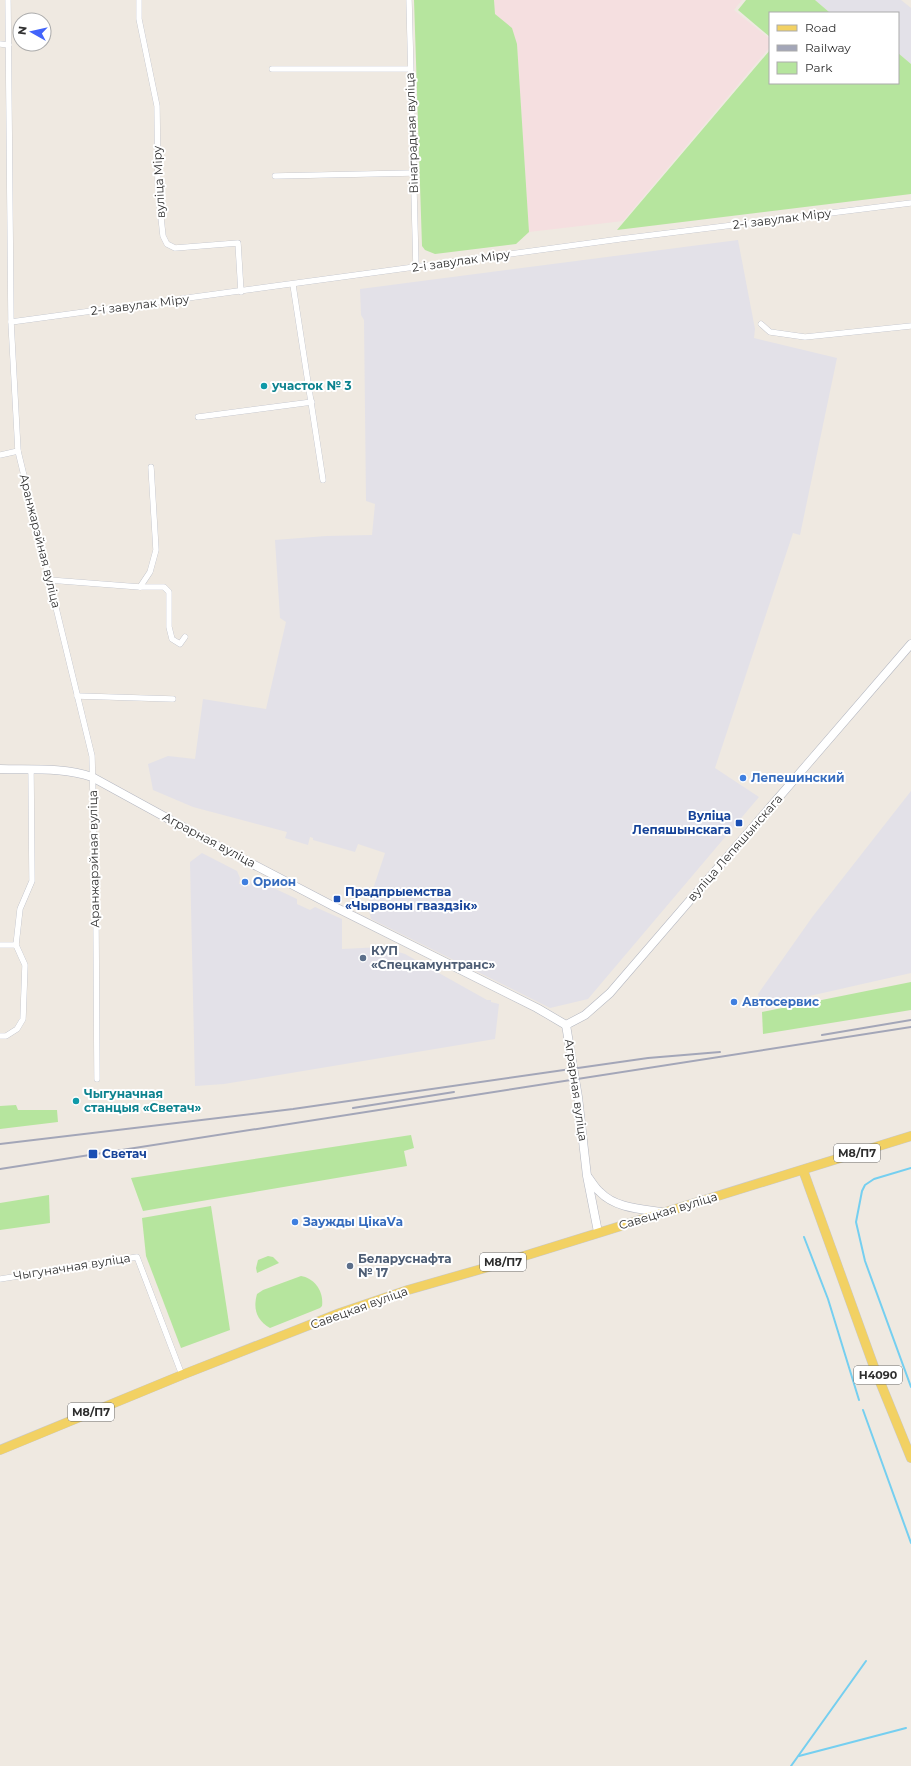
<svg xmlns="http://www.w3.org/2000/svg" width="911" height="1766" viewBox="0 0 911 1766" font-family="Montserrat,sans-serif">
	<rect width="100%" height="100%" fill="#efe9e1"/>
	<!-- industrial -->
	<g fill="#e3e1e8">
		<polygon points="815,0 901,0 911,8 911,64 898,53 898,13 828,13 829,12"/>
		<polygon points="738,240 755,329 754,338 837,358 800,535 793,533 715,768 759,797 588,999 550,1008 371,919 368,907 369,901 385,853 358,844 355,852 313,840 313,838 310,837 308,845 285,838 287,832 193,807 153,790 148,764 168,756 195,759 203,699 266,709 286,622 280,618 275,540 326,536 372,535 375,504 366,501 364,320 361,315 360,289"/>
		<polygon points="911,791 911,973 761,1007 758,994 770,977 813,916"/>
		<polygon points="202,853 237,871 240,878 239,884 250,886 251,879 252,883 265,884 297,899 297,904 310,910 315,907 342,919 342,949 382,947 405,954 487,1000 491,1000 491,1002 499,1004 495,1039 261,1078 224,1084 195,1086 190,862"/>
	</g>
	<!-- medical -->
	<polygon fill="#f5dfe0" points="494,0 742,0 734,10 770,39 770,47 623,221 529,232 517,44 511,28 495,14"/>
	<!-- green -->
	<g fill="#b6e59e">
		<polygon points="414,0 494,0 495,14 512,28 517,44 529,232 516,244 435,254 425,250 422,246"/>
		<polygon points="746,0 815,0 829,12 828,13 770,13 770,37 738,10"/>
		<polygon points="770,50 770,83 898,83 898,53 911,64 911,194 617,230"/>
		<polygon points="911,982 911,1010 763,1034 762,1012"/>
		<polygon points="16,1105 18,1110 57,1110 58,1122 0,1129 0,1106"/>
		<polygon points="411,1135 414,1148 404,1151 407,1166 143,1211 131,1178"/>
		<polygon points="49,1195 50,1223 0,1230 0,1203"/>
		<polygon points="211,1206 230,1330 181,1348 146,1256 142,1218"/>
		<polygon points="268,1256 273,1257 279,1263 257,1273 256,1268 258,1260"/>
		<path d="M 301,1276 C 314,1278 324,1291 322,1306 L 320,1308 L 270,1328 C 256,1320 253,1308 257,1294 L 263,1290 Z"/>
	</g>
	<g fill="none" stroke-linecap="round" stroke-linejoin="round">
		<!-- stream -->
		<g stroke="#75cff0" stroke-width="2">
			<polyline points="911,1168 874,1179 865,1185 862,1191 856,1222 865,1261 911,1387"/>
			<polyline points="804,1237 828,1299 859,1400"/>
			<polyline points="863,1410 911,1543"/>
			<polyline points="799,1756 906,1728"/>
			<polyline points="791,1766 866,1661"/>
		</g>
		<!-- street casing -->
		<g stroke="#b4b7c1" stroke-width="6">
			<g id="street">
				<polyline points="8,0 11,322 18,451 92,756 96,923 97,1079"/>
				<polyline points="139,0 139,19 157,106 158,190 163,236 167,244 175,248 238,243 241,292"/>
				<polyline points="409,0 416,267"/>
				<polyline points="0,44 9,45"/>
				<polyline points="272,69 410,69"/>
				<polyline points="275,176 413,173"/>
				<polyline points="293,285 323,480"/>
				<polyline points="11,322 620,239 911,203"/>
				<polyline points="761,324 770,332 805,337 911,326"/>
				<polyline points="198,417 312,402"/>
				<polyline points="0,455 18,451"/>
				<polyline points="49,580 140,587 164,587 169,592 169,627 172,639 180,644 185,637"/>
				<polyline points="140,587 150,572 156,550 151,467"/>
				<polyline points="77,696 173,699"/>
				<polyline points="0,945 16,945"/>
				<polyline points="0,1036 6,1036 17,1029 23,1019 25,965 16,945 20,909 32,881 31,770"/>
				<polyline points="0,1279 137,1257 182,1375"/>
			</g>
		</g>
		<!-- secondary casing -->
		<g stroke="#b4b7c1" stroke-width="9">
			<g id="secondary">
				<path d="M 0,769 C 30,770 63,767 92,777 L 218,846 L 333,906 L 537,1008 L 566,1025"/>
				<polyline points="566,1025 585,1015 610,993 911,644"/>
				<polyline points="566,1025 578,1097 587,1176 598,1232"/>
				<path d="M 588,1177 C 592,1182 595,1188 600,1192 C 615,1208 641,1209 661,1212"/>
			</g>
		</g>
		<!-- primary casing -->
		<g stroke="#c9c9c9" stroke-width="10">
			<g id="primary">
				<polyline points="803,1170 874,1367 911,1458"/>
				<polyline points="0,1450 182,1375 340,1313 408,1290 492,1266 911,1136"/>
			</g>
		</g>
		<!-- street -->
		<use href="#street" stroke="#fff" stroke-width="5.5"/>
		<!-- secondary -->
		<use href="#secondary" stroke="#fff" stroke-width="8"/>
		<!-- primary -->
		<use href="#primary" stroke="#f2d163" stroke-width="9"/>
		<!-- rail -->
		<g stroke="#a3a6b8" stroke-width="2">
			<polyline points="822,1035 911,1020"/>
			<polyline points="353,1108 454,1092"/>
			<polyline points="0,1144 293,1109 648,1058 720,1052"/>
			<path d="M 0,1169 C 303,1119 608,1077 911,1027"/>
		</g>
	</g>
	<!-- markers -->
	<g fill="#0f9aa8" stroke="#fff" stroke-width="1.5">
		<circle cx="264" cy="386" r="4"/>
		<circle cx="76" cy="1101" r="4"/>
	</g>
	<g fill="#3f7fe0" stroke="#fff" stroke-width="1.5">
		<circle cx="743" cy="778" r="4"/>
		<circle cx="245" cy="882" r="4"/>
		<circle cx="734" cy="1002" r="4"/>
		<circle cx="295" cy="1222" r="4"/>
	</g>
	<g fill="#1a4fb4" stroke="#fff" stroke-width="1.5">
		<rect x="735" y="819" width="8" height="8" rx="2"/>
		<rect x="333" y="895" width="8" height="8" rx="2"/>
		<rect x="88" y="1149" width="10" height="10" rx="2"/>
	</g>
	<g fill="#5c6f8a" stroke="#fff" stroke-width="1.5">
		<circle cx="363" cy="958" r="4"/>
		<circle cx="350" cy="1266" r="4"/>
	</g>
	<g text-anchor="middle" stroke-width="4" stroke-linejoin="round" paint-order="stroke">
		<!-- shield labels -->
		<g fill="#fff" stroke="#6d6d6d" stroke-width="1">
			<rect x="834" y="1144" width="46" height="18" rx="3"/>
			<rect x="480" y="1253" width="46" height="18" rx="3"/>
			<rect x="854" y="1366" width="48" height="18" rx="3"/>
			<rect x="68" y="1403" width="46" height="18" rx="3"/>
		</g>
		<g font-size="11" font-weight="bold" fill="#2e2e2e">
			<text x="857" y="1157">М8/П7</text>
			<text x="503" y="1266">М8/П7</text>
			<text x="878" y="1379">Н4090</text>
			<text x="91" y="1416">М8/П7</text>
		</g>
		<!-- street labels -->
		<g font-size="12" fill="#2e2e2e" stroke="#fff">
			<text transform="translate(412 133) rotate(-92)" y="4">Вінаградная вуліца</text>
			<text transform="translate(159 182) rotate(-93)" y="4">вуліца Міру</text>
			<text transform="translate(782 219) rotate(-7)" y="4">2-і завулак Міру</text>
			<text transform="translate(461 261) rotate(-8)" y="4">2-і завулак Міру</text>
			<text transform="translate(140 305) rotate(-7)" y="4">2-і завулак Міру</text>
			<text transform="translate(40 541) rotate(76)" y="4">Аранжарэйная вуліца</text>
			<text transform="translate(209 840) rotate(28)" y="4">Аграрная вуліца</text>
			<text transform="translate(735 848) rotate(-49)" y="4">вуліца Лепяшынскага</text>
			<text transform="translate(94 859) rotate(-91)" y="4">Аранжарэйная вуліца</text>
			<text transform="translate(576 1090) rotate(82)" y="4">Аграрная вуліца</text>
			<text transform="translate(668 1211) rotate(-17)" y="4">Савецкая вуліца</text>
			<text transform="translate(72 1267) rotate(-9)" y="4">Чыгуначная вуліца</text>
			<text transform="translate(359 1308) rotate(-20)" y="4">Савецкая вуліца</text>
		</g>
		<!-- culture labels -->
		<g font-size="12" font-weight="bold" fill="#0d838f" stroke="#fff" text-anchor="start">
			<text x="272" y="390">участок № 3</text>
			<text x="84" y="1098">Чыгуначная<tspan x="84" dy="14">станцыя «Светач»</tspan></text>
		</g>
		<!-- shop labels -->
		<g font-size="12" font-weight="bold" fill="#366cbe" stroke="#fff" text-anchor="start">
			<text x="751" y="782">Лепешинский</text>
			<text x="253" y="886">Орион</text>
			<text x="742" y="1006">Автосервис</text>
			<text x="303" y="1226">Заужды ЦікаVа</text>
		</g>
		<!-- transit labels -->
		<g font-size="12" font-weight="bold" fill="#164399" stroke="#fff" text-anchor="start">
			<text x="731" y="820" text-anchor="end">Вуліца<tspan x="731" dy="14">Лепяшынскага</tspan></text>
			<text x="345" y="896">Прадпрыемства<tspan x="345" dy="14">«Чырвоны гваздзік»</tspan></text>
			<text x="102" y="1158">Светач</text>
		</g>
		<!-- service labels -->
		<g font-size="12" font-weight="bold" fill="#4e5e75" stroke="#fff" text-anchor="start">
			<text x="371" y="955">КУП<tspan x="371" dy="14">«Спецкамунтранс»</tspan></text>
			<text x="358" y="1263">Беларуснафта<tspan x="358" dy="14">№ 17</tspan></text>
		</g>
	</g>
	<!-- legend -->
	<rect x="769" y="12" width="130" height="72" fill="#ffffff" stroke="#ababab"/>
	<rect x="777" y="25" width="20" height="6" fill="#f2d163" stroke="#ababab"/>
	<text x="805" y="32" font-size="12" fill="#2e2e2e">Road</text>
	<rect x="777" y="45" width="20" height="6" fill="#a3a6b8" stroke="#ababab"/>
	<text x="805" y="52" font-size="12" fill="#2e2e2e">Railway</text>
	<rect x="777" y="62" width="20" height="12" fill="#b6e59e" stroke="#ababab"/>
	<text x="805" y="72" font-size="12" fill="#2e2e2e">Park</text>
	<!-- north arrow -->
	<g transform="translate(32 32) rotate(278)"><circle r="19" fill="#ffffff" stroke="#ababab"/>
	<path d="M0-3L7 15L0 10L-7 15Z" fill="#4264fb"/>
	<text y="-6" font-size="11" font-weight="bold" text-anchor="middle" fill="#2e2e2e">N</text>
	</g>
</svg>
